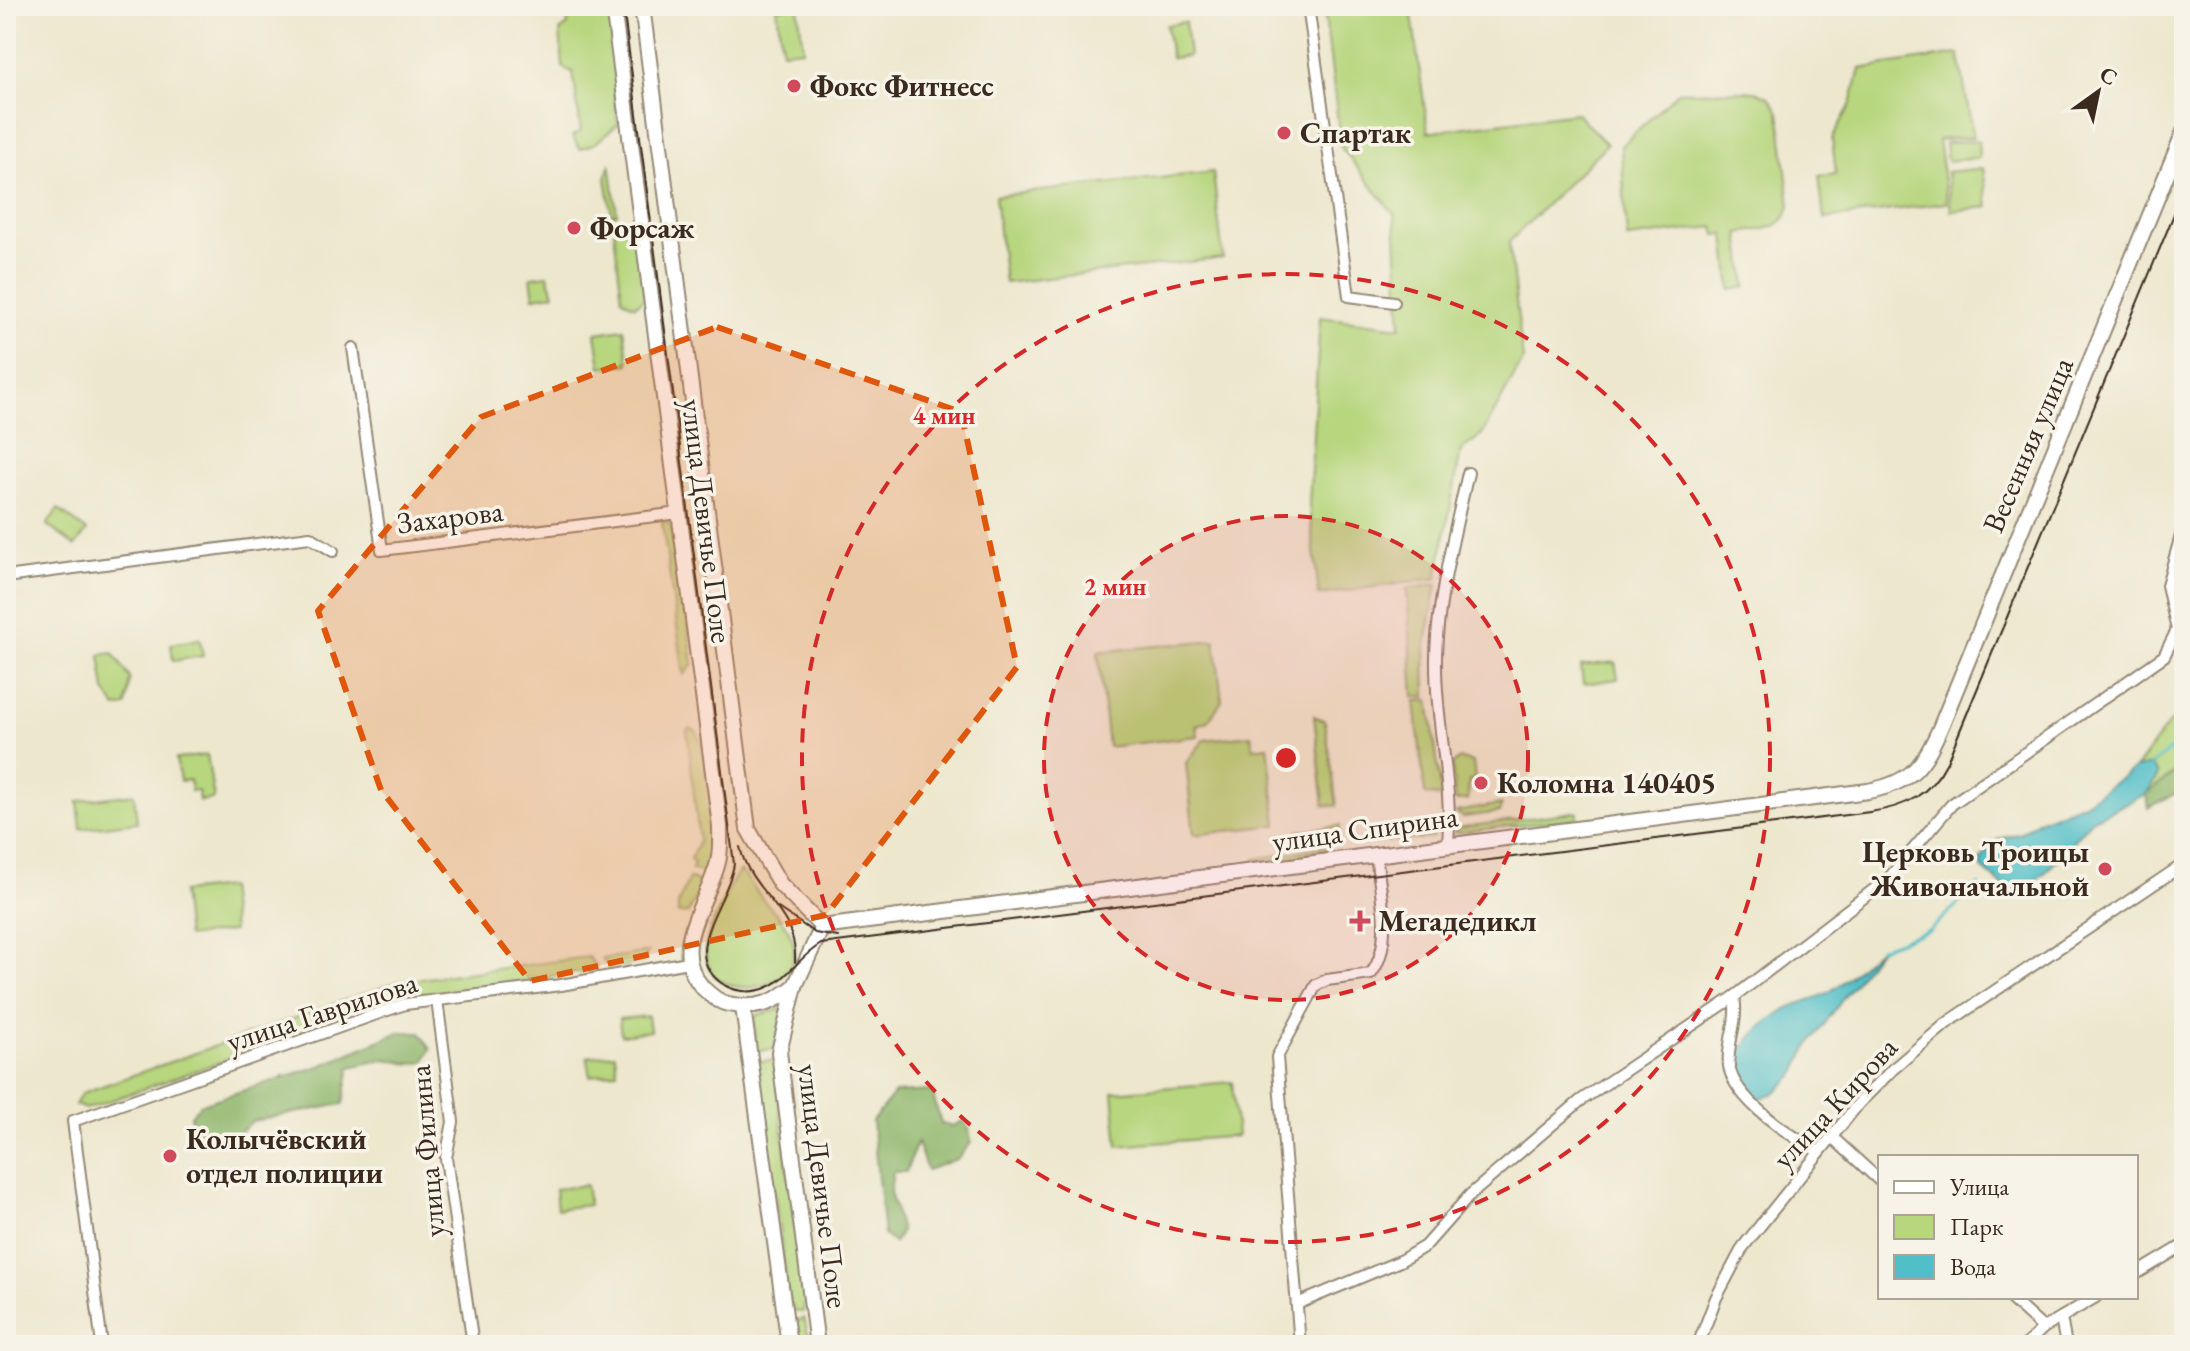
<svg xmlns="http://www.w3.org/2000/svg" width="2190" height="1351" viewBox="0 0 2190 1351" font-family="'EB Garamond',serif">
	<rect width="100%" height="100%" fill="#f7f3e8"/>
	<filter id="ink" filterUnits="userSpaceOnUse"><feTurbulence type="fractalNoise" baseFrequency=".0125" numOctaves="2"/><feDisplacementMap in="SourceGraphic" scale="16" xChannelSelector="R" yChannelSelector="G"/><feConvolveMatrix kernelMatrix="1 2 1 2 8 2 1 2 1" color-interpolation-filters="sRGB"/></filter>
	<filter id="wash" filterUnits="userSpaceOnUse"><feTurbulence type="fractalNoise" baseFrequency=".006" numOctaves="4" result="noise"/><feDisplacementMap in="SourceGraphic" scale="32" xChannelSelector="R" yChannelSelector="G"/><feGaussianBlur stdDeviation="1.8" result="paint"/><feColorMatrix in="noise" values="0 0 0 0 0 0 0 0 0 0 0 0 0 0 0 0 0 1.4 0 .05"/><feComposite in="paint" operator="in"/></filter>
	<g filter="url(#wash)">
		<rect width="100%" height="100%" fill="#ede7cd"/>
		<!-- green -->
		<g fill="#b7d67e" stroke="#79804e" stroke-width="2">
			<polygon points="566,6 609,6 619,84 614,91 618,124 596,143 580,149 572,136 581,131 573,72 563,68 560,31 568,25"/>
			<polygon points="798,6 803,49 782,51 777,8"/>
			<polygon points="1324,8 1411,8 1428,132 1576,113 1607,144 1509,242 1523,360 1482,435 1461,450 1437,578 1319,595 1309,504 1320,317 1401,327 1395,215 1341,147"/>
			<polygon points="1185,22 1189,56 1171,58 1166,25"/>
			<polygon points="1959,54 1973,137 1938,140 1947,203 1824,219 1819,176 1836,174 1832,139 1851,104 1860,69"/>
			<path d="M 1755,91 L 1769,97 L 1779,112 L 1790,206 C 1783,231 1762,229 1739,233 L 1746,287 L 1731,290 L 1725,234 L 1716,235 L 1714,227 L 1627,238 L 1621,146 L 1678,92 Z"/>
			<polygon points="1978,140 1979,158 1947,161 1945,143"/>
			<polygon points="610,163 617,214 612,215 606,178"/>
			<polygon points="1983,168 1988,207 1951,211 1947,172"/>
			<polygon points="1213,172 1223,258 1005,283 995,196"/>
			<polygon points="630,228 639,239 645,297 635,306 622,299 614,231"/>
			<polygon points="548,275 554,294 534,297 531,277"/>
			<polygon points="624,329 629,364 601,367 596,333"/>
			<polygon points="58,509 87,531 75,546 47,525"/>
			<polygon points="662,522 668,522 671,527 677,585 684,593 693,664 684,675"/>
			<polygon points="1437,584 1425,648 1426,697 1414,697 1407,589"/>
			<polygon points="200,639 203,656 173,661 171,644"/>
			<polygon points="1215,640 1222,701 1207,722 1196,725 1198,736 1108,747 1098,652"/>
			<polygon points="113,653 130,678 126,706 116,708 105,691 100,655"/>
			<polygon points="1615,662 1618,679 1583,684 1581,666"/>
			<polygon points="1429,700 1442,797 1425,794 1415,701"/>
			<polygon points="2184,714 2184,765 2146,794 2158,774 2151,766 2136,768 2169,723"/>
			<polygon points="1314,716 1325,721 1337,806 1324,805"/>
			<path d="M 690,728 L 696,731 C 711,756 716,847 704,874 L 692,869 L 694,862 L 690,860 L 699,841 L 687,730 Z"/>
			<polygon points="1251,735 1253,748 1268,746 1277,825 1194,835 1186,763 1204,740"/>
			<polygon points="207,755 214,799 199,801 198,791 191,791 190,780 180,781 176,759"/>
			<polygon points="1460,759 1473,762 1475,779 1469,781 1468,800 1455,801 1452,765"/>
			<polygon points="134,794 137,822 81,829 78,801"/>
			<polygon points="1502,804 1499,812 1463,817 1456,812"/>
			<polygon points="1574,812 1578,813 1577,818 1454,833 1457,828"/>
			<polygon points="1340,826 1340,836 1300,841 1298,831"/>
			<polygon points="1429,833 1434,835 1431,838 1368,843 1369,839"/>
			<polygon points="1324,847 1328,853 1259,862 1255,859"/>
			<path d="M 740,871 C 751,880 757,894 767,904 C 865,996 662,1027 715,919 C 720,907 732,879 740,871 Z"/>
			<polygon points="689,878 700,883 700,889 688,913 678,914 678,904"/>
			<polygon points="228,887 233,931 187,937 182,892"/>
			<polygon points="648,952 642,963 609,968 602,959"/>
			<polygon points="588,957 596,966 594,971 406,997 86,1109 75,1105 82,1093 397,982"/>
			<polygon points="784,1008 774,1049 757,1051 754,1019 757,1015"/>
			<polygon points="648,1016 650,1031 621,1035 619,1019"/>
			<polygon points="615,1054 617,1072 590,1076 587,1057"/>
			<polygon points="774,1060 804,1302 803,1312 790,1311 757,1062"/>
			<polygon points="1232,1082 1237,1136 1118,1146 1113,1092"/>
			<polygon points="586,1185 589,1205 557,1209 555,1189"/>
			<polygon points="804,1318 811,1345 794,1345 791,1324"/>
		</g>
		<!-- forest -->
		<g fill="#91b76d" stroke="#667046" stroke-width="2">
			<polygon points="2184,765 2184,789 2148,808 2146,794"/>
			<polygon points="399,1032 420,1033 431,1049 424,1062 410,1064 386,1059 350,1067 343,1104 252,1121 239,1134 207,1139 191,1123 191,1115 201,1104 323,1065"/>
			<polygon points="932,1091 941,1124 953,1126 963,1121 969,1129 971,1143 957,1159 927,1170 917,1142 906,1172 893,1172 890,1192 901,1231 894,1243 884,1235 872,1121 895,1093"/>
		</g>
		<!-- water -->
		<g fill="#51bfc7" stroke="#467472" stroke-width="2">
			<polygon points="2151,765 2158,775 2146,794 2091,820 2045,873 2019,892 2006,888 1982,868 1981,859 1999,839 2020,833 2038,821 2084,803 2136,768"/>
			<path d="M 1880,948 L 1807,1048 L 1796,1073 L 1775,1093 L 1761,1098 C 1711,1069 1751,1032 1783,1011 C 1797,1002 1815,1000 1829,992 C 1850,980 1862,962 1880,948 Z"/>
		</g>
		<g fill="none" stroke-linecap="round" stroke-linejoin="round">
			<!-- stream -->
			<g stroke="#51bfc7" stroke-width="3">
				<polyline points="2151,765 2184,739"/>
				<polyline points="1880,948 1930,930 1978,885"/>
			</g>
		</g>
	</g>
	<g filter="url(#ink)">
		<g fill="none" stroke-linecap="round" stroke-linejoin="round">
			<!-- street casing -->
			<g stroke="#948876" stroke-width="14">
				<g id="street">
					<polyline points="1308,6 1349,296 1394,302"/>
					<polyline points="353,348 382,550 679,513"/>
					<polyline points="6,577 310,537 333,551"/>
					<path d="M 1448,843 C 1453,783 1436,726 1436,666 C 1435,607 1455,531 1468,473"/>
					<path d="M 1734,997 C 1739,1023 1726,1043 1729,1066 C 1734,1100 1791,1136 1819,1152"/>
					<polyline points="437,1000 453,1122 446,1158 473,1345"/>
					<polyline points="1832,1137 1880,1181"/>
					<polyline points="2136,1274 2184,1245"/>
					<polyline points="2009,1297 2043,1328"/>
					<polyline points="1297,1304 1400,1261 1425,1246 1470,1195 1580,1101 1734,997 1889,878 1952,804 2164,656 2177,630 2167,585 2184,525"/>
					<polyline points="2061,1318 2066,1345"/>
					<polyline points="102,1345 73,1121 405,1004 561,985 688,962"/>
					<path d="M 1300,1345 L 1277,1057 L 1316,985 L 1327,980 L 1371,974 C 1395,942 1379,891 1376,853"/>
					<polyline points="1698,1345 1716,1298 1743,1247 1859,1103 1893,1069 1947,1023 2184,864"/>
					<polyline points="2026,1345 2043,1328 2096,1297"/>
				</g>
			</g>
			<!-- secondary casing -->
			<g stroke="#948876" stroke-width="18">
				<g id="secondary">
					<path d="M 613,6 L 720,826 C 720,838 721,850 718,862 C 708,903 667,949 703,988 C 710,995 718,1002 728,1004 C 756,1010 773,1004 795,986"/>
					<polyline points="642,6 748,829 780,884 822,927"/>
					<path d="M 822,927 L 1868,791 C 1912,783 1924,765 1941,726 L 2184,132"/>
					<polyline points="743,1007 789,1345"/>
					<polyline points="817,1345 779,1052 795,986 822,927"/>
				</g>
			</g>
			<!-- street -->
			<use href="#street" stroke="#fff" stroke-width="10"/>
			<!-- secondary -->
			<use href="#secondary" stroke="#fff" stroke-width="14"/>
			<!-- tram -->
			<g stroke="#3b2a1e" stroke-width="2">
				<path d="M 623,6 L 734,864 C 728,904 675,956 726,986 C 739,993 755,993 768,987 C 786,980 800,956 821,944 L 1870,812 C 1906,807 1930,795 1947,762 L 2184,190"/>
				<path d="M 740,847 C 751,895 798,909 795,962"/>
				<polyline points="778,908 815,933 838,937"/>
			</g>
		</g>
	</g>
	<!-- marked area -->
	<path fill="#df570d" fill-opacity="0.2" stroke="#df570d" stroke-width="6" stroke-dasharray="16 10" stroke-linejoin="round" d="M 717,327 L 961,412 L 1017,667 L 826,915 L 530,981 L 381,790 L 318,611 L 481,417 Z"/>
	<!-- distance rings -->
	<circle cx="1286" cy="758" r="242" fill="#d62828" fill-opacity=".12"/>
	<g fill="none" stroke="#d62828" stroke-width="4" stroke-dasharray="14 10">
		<circle cx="1286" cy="758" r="242"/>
		<circle cx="1286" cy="758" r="484"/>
	</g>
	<!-- markers -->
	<g fill="#d1495b" stroke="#f7f3e8" stroke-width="3">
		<circle cx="794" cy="86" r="8"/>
		<circle cx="1284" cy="133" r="8"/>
		<circle cx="574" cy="228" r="8"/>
		<circle cx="1481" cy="783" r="8"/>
		<circle cx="2105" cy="869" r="8"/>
		<path d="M1356 909h8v8h8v8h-8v8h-8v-8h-8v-8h8z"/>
		<circle cx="170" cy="1156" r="8"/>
	</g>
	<g text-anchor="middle" stroke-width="7" stroke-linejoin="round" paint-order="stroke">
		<!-- poi labels -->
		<g font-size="30" font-weight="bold" fill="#3b2a1e" stroke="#f7f3e8" text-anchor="start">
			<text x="810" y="96">Фокс Фитнесс</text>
			<text x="1300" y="143">Спартак</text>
			<text x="590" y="238">Форсаж</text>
			<text x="1497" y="793">Коломна 140405</text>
			<text x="2089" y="862" text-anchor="end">Церковь Троицы<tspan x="2089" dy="34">Живоначальной</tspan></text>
			<text x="1378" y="931">Мегадедикл</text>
			<text x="186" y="1149">Колычёвский<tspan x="186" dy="34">отдел полиции</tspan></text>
		</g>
		<!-- street labels -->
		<g font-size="30" fill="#3b2a1e" stroke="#f7f3e8">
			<text transform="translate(2028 445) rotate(-67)" y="10">Весенняя улица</text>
			<text transform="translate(450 517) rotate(-7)" y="10">Захарова</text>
			<text transform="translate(707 521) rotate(83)" y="10">улица Девичье Поле</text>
			<text transform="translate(1365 829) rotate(-8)" y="10">улица Спирина</text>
			<text transform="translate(322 1012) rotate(-18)" y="10">улица Гаврилова</text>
			<text transform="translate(1835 1103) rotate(-47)" y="10">улица Кирова</text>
			<text transform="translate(427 1151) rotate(-95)" y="10">улица Филина</text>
			<text transform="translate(823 1186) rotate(83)" y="10">улица Девичье Поле</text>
		</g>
	</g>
	<circle cx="1286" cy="758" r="12" fill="#d62828" stroke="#f7f3e8" stroke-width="4"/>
	<g font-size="24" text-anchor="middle" font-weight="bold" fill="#d62828" stroke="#f7f3e8" stroke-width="7" stroke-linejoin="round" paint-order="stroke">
		<text x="944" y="424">4 мин</text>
		<text x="1115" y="595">2 мин</text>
	</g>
	<!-- margin -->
	<rect width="2190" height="1351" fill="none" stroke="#f7f3e8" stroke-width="32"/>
	<!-- legend -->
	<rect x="1878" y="1155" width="260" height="144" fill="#f7f3e8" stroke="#aca397" stroke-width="2"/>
	<rect x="1894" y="1181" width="40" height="12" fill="#ffffff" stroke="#aca397" stroke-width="2"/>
	<text x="1950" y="1195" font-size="24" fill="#3b2a1e">Улица</text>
	<rect x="1894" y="1215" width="40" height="24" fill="#b7d67e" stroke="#aca397" stroke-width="2"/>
	<text x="1950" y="1235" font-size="24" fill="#3b2a1e">Парк</text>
	<rect x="1894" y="1255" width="40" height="24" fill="#51bfc7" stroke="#aca397" stroke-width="2"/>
	<text x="1950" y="1275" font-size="24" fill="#3b2a1e">Вода</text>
	<!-- north arrow -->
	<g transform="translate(2098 92) rotate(33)" stroke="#f7f3e8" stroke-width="6" paint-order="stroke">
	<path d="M0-6L14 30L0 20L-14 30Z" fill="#3b2a1e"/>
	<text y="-12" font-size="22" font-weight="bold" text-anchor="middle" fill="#3b2a1e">С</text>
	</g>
</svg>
